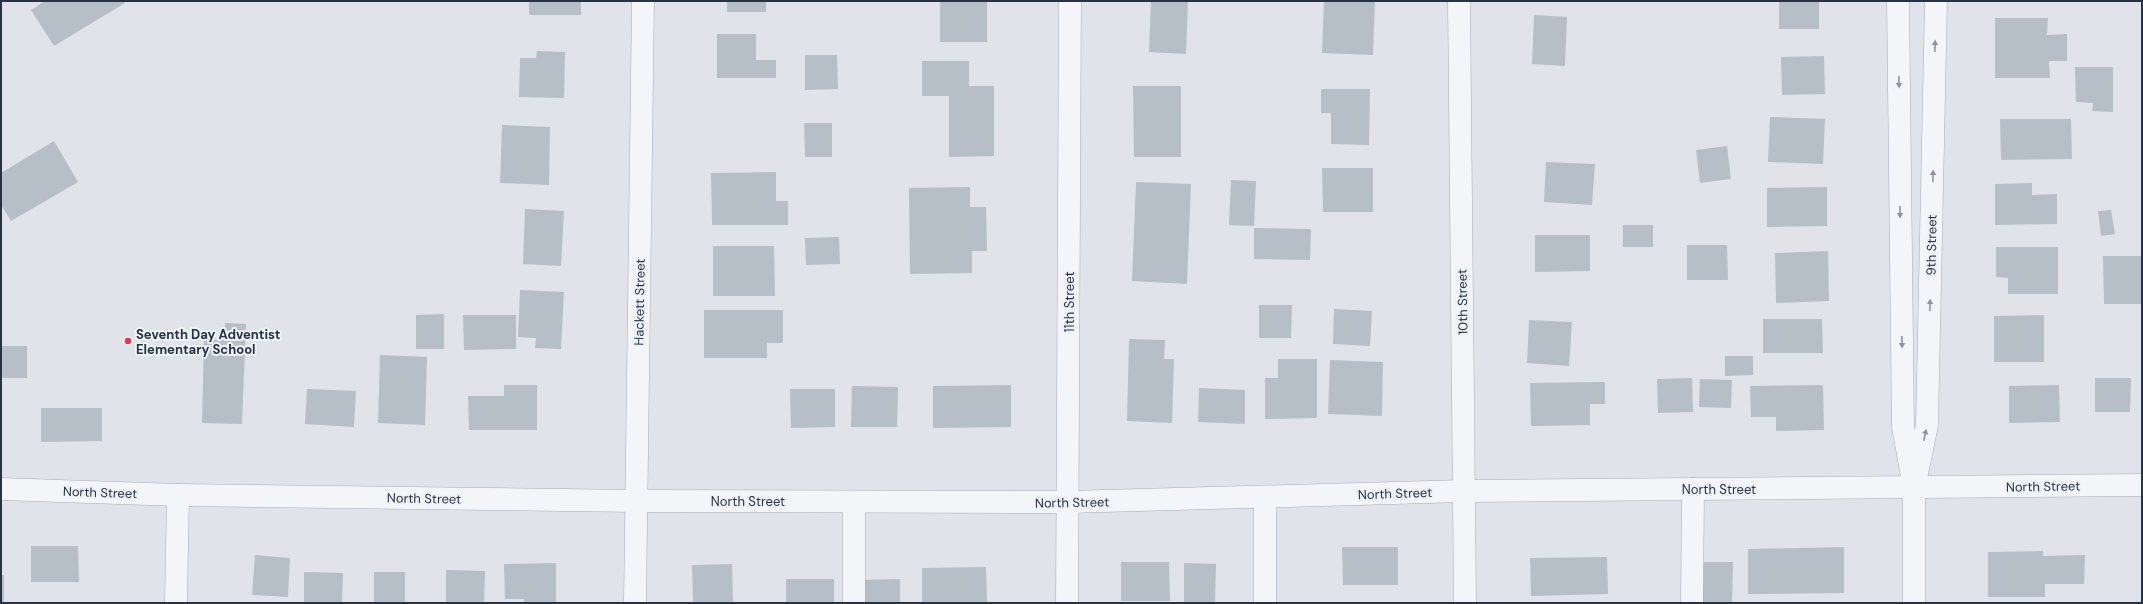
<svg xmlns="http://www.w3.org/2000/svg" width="2143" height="604" viewBox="0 0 2143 604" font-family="'DM Sans',sans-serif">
	<rect width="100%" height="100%" fill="#e0e4ea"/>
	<!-- building -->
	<g fill="#b6bec8">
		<polygon points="45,1 123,1 125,3 54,46 31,10"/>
		<rect x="529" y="1" width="52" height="14"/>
		<rect x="727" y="1" width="39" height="11"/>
		<rect x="940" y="1" width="47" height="41"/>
		<polygon points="1151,1 1188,1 1186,54 1149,52"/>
		<polygon points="1324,1 1375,1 1373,55 1322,53"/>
		<rect x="1779" y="1" width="40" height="28"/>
		<polygon points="1534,15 1567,17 1565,66 1532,64"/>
		<polygon points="1995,18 2048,18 2047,35 2067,34 2067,61 2049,61 2050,78 1995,78"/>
		<polygon points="717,34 756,34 756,60 776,60 776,78 717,78"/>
		<polygon points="537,51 565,52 564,98 519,97 520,58 536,58"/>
		<polygon points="805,55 837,55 838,89 805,90"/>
		<polygon points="1824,56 1825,94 1782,95 1781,57"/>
		<polygon points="922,61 969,61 969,86 994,86 994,156 949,157 949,96 922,96"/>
		<polygon points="2075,67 2113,67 2113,112 2092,111 2093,103 2076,102"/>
		<polygon points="1133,86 1181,86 1181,157 1134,157"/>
		<polygon points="1321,89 1370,89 1369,145 1331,144 1331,113 1321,113"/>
		<polygon points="1770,117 1825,119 1823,164 1768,162"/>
		<polygon points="2000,119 2071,119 2072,159 2001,160"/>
		<polygon points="804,123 832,123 832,157 805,157"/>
		<polygon points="502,125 550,127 549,185 500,183"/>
		<polygon points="54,141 78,182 11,221 1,205 1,173"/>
		<polygon points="1727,146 1731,179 1700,183 1696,150"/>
		<polygon points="1546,162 1595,164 1592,205 1544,202"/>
		<polygon points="1322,168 1373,168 1373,212 1323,212"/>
		<polygon points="776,172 776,201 788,201 788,225 712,225 711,173"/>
		<polygon points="1231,180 1256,181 1254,226 1229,225"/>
		<polygon points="1136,182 1191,184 1187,284 1132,281"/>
		<polygon points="2032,183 2032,195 2057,194 2057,224 1995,225 1995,184"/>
		<polygon points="970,187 970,207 986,207 987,251 972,251 972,273 910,274 909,188"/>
		<polygon points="1827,187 1827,226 1767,227 1767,188"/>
		<polygon points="525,209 564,211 561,266 523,264"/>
		<polygon points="2111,210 2115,234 2101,236 2098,211"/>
		<rect x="1623" y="225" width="30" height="22"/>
		<polygon points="1254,228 1311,229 1310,260 1254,259"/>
		<polygon points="1535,235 1590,235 1590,271 1535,272"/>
		<polygon points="839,237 840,264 806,265 805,238"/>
		<polygon points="1687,245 1727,245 1728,280 1687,280"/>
		<polygon points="713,246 774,246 775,296 713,296"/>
		<polygon points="1996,247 2058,247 2058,294 2008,294 2008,278 1996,277"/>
		<polygon points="1828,251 1829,301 1776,303 1775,253"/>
		<polygon points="2103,256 2141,256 2141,304 2104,304"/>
		<polygon points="520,290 564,292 561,349 535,348 536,338 518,337"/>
		<polygon points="1259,305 1292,305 1291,338 1259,338"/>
		<polygon points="1334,309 1372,311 1370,346 1333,344"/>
		<polygon points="704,310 783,310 783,343 767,343 767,358 704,358"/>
		<polygon points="444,314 444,349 416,349 416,315"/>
		<polygon points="463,315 516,315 516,349 464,350"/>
		<polygon points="2044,315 2044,362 1994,362 1994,316"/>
		<polygon points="1763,319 1822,319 1823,353 1763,353"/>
		<polygon points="1529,320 1572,322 1569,366 1527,363"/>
		<polygon points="225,323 246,324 242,424 202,423 204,339 225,340"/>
		<polygon points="1129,339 1165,340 1164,359 1174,359 1172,423 1127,421"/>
		<rect x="1" y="346" width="26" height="32"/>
		<polygon points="380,355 427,357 425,425 378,423"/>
		<polygon points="1725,356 1753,356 1753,375 1725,376"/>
		<polygon points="1278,359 1317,359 1317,418 1265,419 1265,378 1278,378"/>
		<polygon points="1330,360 1383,362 1382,416 1328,414"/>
		<polygon points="1692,378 1693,412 1658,413 1657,379"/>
		<polygon points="2095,378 2131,378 2130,412 2095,412"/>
		<polygon points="1700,379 1732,380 1731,408 1699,407"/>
		<polygon points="1605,382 1605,404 1590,404 1590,425 1531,426 1530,383"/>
		<polygon points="504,385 537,385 537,430 469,430 468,396 504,396"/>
		<polygon points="1011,385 1011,427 933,428 933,386"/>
		<polygon points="1823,385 1824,430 1776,431 1776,417 1751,417 1750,386"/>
		<polygon points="2059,385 2060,422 2009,423 2009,386"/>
		<polygon points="852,386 898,387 897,427 851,427"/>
		<polygon points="1199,388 1245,390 1245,424 1198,422"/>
		<polygon points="307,389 356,391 354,427 305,424"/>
		<polygon points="790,389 835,389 835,427 791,428"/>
		<polygon points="41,408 102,408 102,441 41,442"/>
		<polygon points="31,546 78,546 79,582 31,582"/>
		<polygon points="1342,547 1398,547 1398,585 1343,585"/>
		<polygon points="1844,547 1844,593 1748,594 1748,549"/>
		<polygon points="2043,551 2043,556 2085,555 2084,584 2045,584 2045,597 1988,597 1988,552"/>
		<polygon points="255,555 290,558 288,597 252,595"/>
		<polygon points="1607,557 1608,594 1531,596 1530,558"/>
		<polygon points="1121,562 1169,562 1170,601 1121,601"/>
		<polygon points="1700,562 1733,562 1732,603 1699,603"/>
		<polygon points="556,563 556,603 524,603 524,599 505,599 504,564"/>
		<polygon points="1184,563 1216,564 1215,603 1184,603"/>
		<polygon points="732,564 733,603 693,603 692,565"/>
		<polygon points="986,567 987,602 922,602 922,568"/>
		<polygon points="446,570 485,571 484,603 446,603"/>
		<polygon points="304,572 343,573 342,603 304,603"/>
		<rect x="374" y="572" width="31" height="31"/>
		<rect x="1" y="575" width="3" height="28"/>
		<rect x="786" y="579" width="48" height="24"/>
		<polygon points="900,579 900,603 861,603 860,580"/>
	</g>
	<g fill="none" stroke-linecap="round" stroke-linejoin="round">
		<!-- minor casing -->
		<g stroke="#a5abb5" stroke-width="23">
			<g id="minor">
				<polyline points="1459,1 1465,603"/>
				<polyline points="1898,1 1903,427 1914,487 1914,603"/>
				<polyline points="1916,478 1927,425 1936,1"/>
				<polyline points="1,489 178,495 637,501 1068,502 1464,491 2142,485"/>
				<polyline points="1265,497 1265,603"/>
				<polyline points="176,603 178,495"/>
				<polyline points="635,603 643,1"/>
				<polyline points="854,603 854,502"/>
				<polyline points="1067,603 1070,1"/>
				<polyline points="1692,603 1693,489"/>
			</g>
		</g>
		<!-- minor -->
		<use href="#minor" stroke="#f3f5f8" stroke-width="22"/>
	</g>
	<!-- one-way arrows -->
	<defs><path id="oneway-solid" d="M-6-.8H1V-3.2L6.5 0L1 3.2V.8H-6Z"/></defs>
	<g fill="#8d949e">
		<use href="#oneway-solid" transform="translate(1935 46) rotate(-89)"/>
		<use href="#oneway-solid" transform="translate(1899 82) rotate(89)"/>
		<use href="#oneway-solid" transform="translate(1933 176) rotate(-89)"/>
		<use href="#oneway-solid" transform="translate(1900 212) rotate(89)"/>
		<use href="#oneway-solid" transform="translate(1930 305) rotate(-89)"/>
		<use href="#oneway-solid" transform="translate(1902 342) rotate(89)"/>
		<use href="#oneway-solid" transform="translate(1925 435) rotate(-78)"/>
	</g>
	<!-- markers -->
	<circle fill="#da3a5a" stroke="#eff3f7" stroke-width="1.5" cx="128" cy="341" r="4"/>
	<g text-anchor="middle" stroke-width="4" stroke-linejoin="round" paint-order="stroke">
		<!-- street labels -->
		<g font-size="13" fill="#273243" stroke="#eff3f7">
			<text transform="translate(1931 245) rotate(-89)" y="5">9th Street</text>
			<text transform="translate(639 302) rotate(-89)" y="5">Hackett Street</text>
			<text transform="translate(1069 302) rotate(-90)" y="5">11th Street</text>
			<text transform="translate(1462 302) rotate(-91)" y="5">10th Street</text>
			<text transform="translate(2043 486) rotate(-1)" y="5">North Street</text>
			<text x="1719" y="494">North Street</text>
			<text transform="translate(100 492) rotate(2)" y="5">North Street</text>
			<text transform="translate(1395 493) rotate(-2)" y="5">North Street</text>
			<text transform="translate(424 498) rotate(1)" y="5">North Street</text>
			<text x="748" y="506">North Street</text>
			<text transform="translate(1072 502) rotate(-1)" y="5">North Street</text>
		</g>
		<!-- poi labels -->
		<g font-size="13" font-weight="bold" fill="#273243" stroke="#eff3f7" text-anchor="start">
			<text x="136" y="339">Seventh Day Adventist<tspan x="136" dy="15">Elementary School</tspan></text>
		</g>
	</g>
	<!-- border -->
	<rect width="2143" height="604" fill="none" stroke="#273243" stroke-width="4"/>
</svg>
